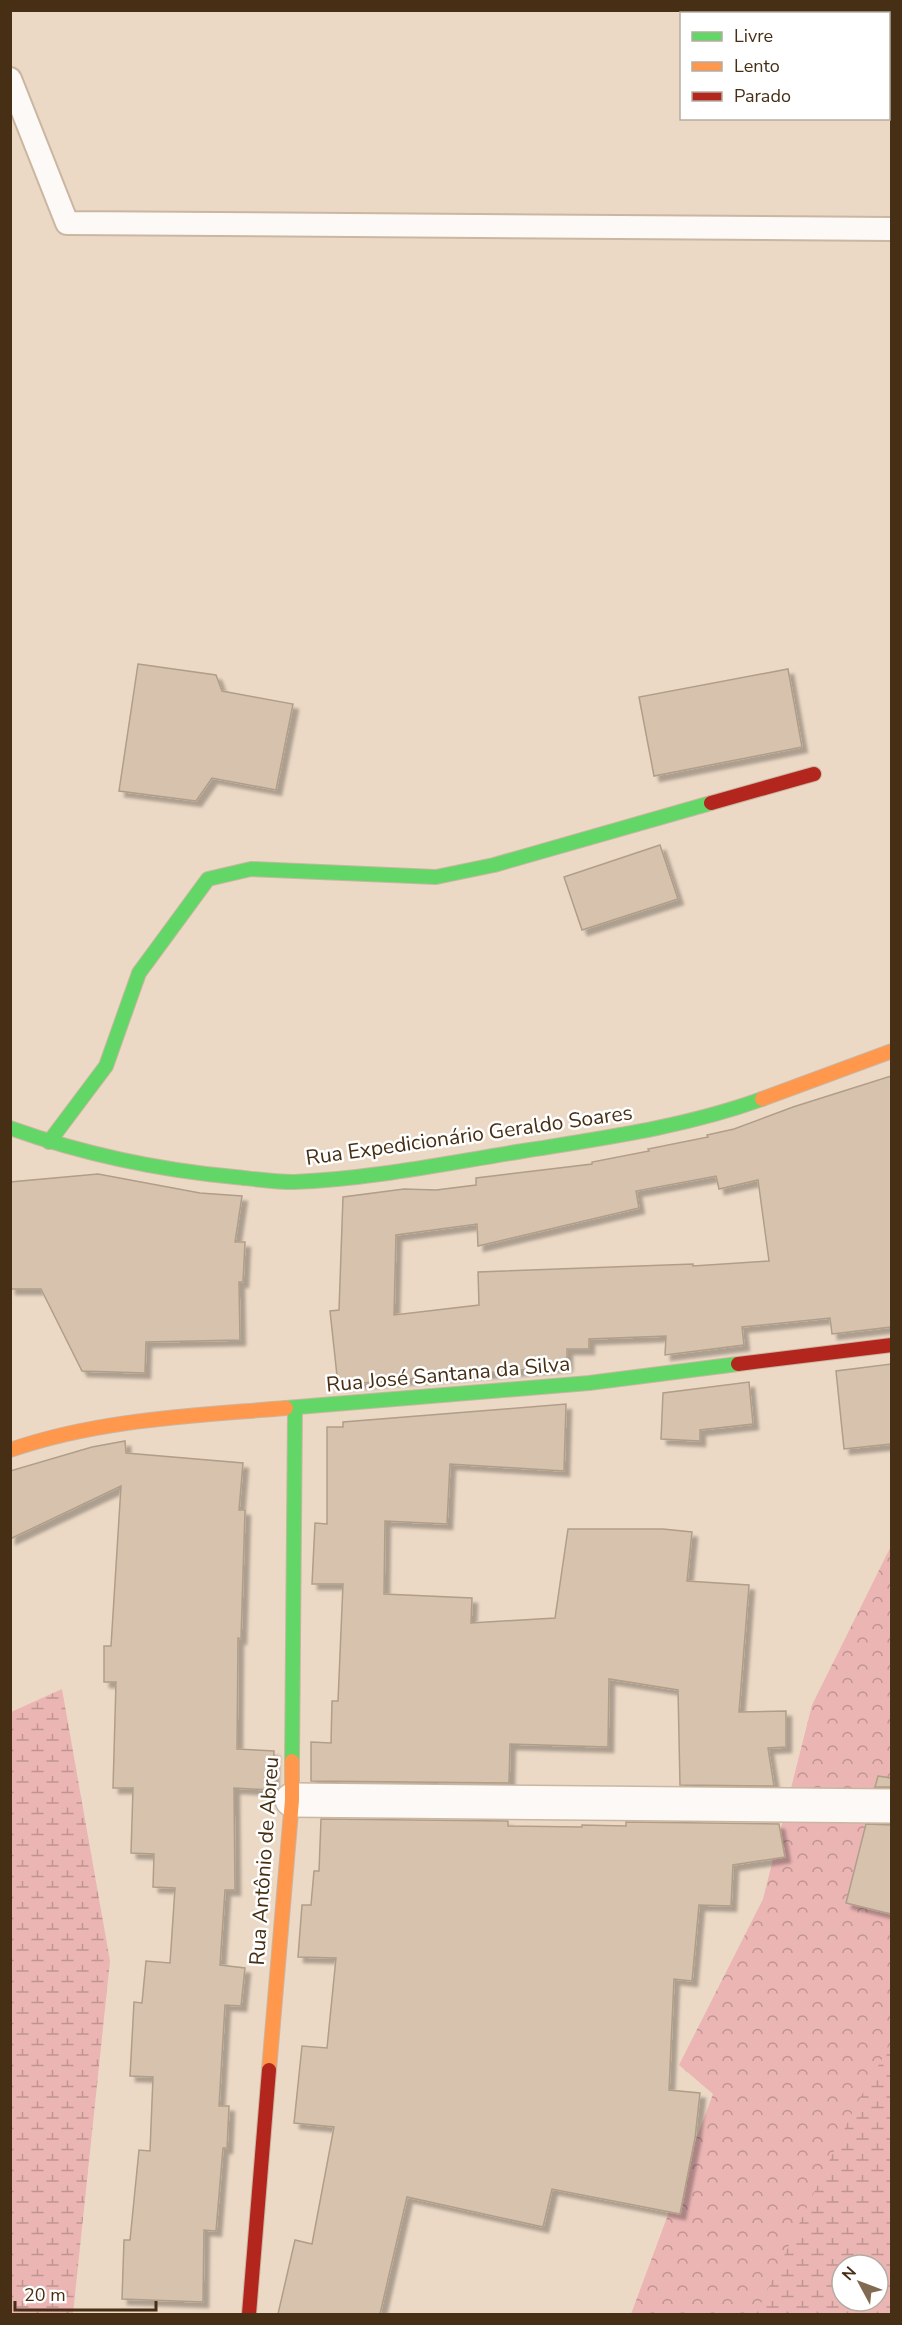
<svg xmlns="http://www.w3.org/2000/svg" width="902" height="2325" viewBox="0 0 902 2325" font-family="'Nunito Sans',sans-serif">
	<defs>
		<pattern id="forest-crowns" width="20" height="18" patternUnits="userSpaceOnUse" patternTransform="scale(1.5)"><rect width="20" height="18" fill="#ebb5b4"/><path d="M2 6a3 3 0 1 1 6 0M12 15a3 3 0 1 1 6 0" fill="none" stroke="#c09491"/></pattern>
		<pattern id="wetland-marsh" width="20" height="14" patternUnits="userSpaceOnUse" patternTransform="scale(1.5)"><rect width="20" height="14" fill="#ebb5b4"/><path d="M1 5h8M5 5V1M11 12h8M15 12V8" fill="none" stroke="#c09491"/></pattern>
		<filter id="shadow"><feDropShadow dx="5.5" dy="5.5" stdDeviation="1.5" flood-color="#0004"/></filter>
	</defs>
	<rect width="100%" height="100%" fill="#ecd9c5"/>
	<!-- forest -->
	<path fill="url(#forest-crowns)" fill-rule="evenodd" d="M 891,1546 L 891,2314 L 631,2314 L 713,2094 L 679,2065 L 763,1899 L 812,1705 ZM 842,2265 L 878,2265 L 878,2301 L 842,2301 Z"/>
	<!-- wetland -->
	<g fill="url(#wetland-marsh)" fill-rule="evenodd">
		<polygon points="62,1689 110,1961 73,2314 11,2314 11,1712"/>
		<path d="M 891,2043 L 891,2314 L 756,2314 L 855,2107 ZM 842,2265 L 878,2265 L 878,2301 L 842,2301 Z"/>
	</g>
	<!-- building -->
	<g fill="#d6c2ad" stroke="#b19e89" stroke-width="1.5" fill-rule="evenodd" filter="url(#shadow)">
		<polygon points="138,664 216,675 222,691 293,704 276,790 212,778 196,801 119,791"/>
		<polygon points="788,669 802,747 654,776 639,697"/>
		<polygon points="660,845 678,899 582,930 564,877"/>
		<path d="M 891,1076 L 891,1327 L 832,1334 L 830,1318 L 742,1327 L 744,1345 L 665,1355 L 666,1336 L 589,1339 L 589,1349 L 567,1349 L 567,1366 L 338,1385 L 330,1311 L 339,1310 L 343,1197 L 404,1189 L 436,1190 L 476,1185 L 476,1178 L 592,1164 L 592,1162 L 649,1151 L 648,1149 L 708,1137 L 707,1135 L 734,1129 L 793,1107 ZM 716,1176 L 719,1189 L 758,1180 L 769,1261 L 693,1266 L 693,1264 L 478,1272 L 479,1305 L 394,1315 L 396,1235 L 477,1224 L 478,1246 L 639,1208 L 636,1191 Z"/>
		<polygon points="98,1174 200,1193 242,1196 235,1242 245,1242 243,1282 239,1282 240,1340 146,1342 145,1373 82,1371 41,1289 10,1289 10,1182"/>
		<polygon points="891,1364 891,1444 844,1449 836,1371"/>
		<polygon points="749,1382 753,1424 700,1430 700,1441 661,1439 663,1393"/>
		<polygon points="566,1404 564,1471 450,1464 447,1524 385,1521 384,1594 472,1598 471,1623 555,1618 568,1529 663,1529 692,1532 687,1581 749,1585 739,1712 786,1711 786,1747 768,1748 774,1786 680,1785 678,1690 609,1679 608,1747 510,1744 509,1783 311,1781 311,1742 331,1743 332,1701 338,1701 343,1584 312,1584 315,1523 327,1524 327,1427 343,1427 343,1422"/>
		<polygon points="125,1441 126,1453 243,1463 239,1510 245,1510 241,1639 238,1638 237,1749 274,1751 273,1790 234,1788 235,1890 225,1890 220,1965 245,1968 241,2006 225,2005 219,2106 229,2106 227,2148 223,2148 216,2231 204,2230 203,2302 122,2299 124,2240 130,2240 139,2150 150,2151 153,2077 130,2076 134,2002 142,2003 146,1961 170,1963 175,1888 153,1887 154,1854 131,1853 133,1788 113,1788 116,1682 104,1682 104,1646 111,1646 121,1486 10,1539 10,1471 92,1447"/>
		<polygon points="878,1776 891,1778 891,1787 875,1787"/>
		<polygon points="321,1819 508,1821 508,1826 582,1827 582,1825 626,1826 626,1822 779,1824 785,1857 733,1865 731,1906 699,1905 692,1981 674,1979 669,2090 700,2093 695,2138 680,2214 552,2189 543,2227 407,2197 380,2314 278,2314 295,2240 312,2244 334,2127 294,2123 302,2046 327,2048 336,1958 298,1957 302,1905 311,1905 314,1871 319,1871"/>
		<polygon points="866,1824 891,1825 891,1914 846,1903"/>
	</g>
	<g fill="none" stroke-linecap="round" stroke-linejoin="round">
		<!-- lane casing -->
		<g stroke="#cab6a1" stroke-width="26">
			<polyline id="lane" points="10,79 67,223 892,229"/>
		</g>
		<!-- street casing -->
		<g stroke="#cab6a1" stroke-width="36">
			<polyline id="street" points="292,1800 892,1806"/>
		</g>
		<!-- fast casing -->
		<g stroke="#cab6a1" stroke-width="16">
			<g id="fast">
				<path d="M 10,1128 C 83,1154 158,1170 235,1177 C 254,1179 275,1182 294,1182 C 371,1179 447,1163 523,1151 C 603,1138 685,1127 762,1099"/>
				<polyline points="49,1142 106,1066 139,973 208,879 251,869 436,877 494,865 711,803"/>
				<polyline points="286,1408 589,1383 738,1364"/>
				<polyline points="292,1761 295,1408"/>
			</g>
		</g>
		<!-- slow casing -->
		<g stroke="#cab6a1" stroke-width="16">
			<g id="slow">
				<polyline points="762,1099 892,1051"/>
				<path d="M 10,1450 C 100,1419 192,1416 286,1408"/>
				<polyline points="269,2070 292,1800 292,1761"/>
			</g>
		</g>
		<!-- jam casing -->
		<g stroke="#cab6a1" stroke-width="16">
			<g id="jam">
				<polyline points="711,803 814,774"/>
				<polyline points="738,1364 892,1345"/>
				<polyline points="249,2314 269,2070"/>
			</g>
		</g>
		<!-- lane -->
		<use href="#lane" stroke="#fcf9f6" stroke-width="22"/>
		<!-- street -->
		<use href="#street" stroke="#fcf9f6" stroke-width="33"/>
		<!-- fast -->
		<use href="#fast" stroke="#63d668" stroke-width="14"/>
		<!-- slow -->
		<use href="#slow" stroke="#ff974d" stroke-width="14"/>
		<!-- jam -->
		<use href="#jam" stroke="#b3261e" stroke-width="14"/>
	</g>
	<g text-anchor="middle" stroke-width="5" stroke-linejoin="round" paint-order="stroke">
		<!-- street labels -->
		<g font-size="21" fill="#462f14" stroke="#fff">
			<text transform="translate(469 1135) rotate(-8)" y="7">Rua Expedicionário Geraldo Soares</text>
			<text transform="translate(448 1374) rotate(-5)" y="7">Rua José Santana da Silva</text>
			<text transform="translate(264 1861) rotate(-86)" y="7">Rua Antônio de Abreu</text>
		</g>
	</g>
	<!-- border -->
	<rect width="902" height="2325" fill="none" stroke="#462f14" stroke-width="24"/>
	<!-- legend -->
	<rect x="680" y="12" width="210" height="108" fill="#ffffff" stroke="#b5aca1" stroke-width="1.5"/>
	<rect x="692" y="32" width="30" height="9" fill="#63d668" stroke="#b5aca1" stroke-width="1.5"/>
	<text x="734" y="42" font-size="18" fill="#462f14">Livre</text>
	<rect x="692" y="62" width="30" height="9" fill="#ff974d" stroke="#b5aca1" stroke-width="1.5"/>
	<text x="734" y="72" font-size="18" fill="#462f14">Lento</text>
	<rect x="692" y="92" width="30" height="9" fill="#b3261e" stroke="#b5aca1" stroke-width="1.5"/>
	<text x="734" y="102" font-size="18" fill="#462f14">Parado</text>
	<!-- north arrow -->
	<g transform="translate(860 2283) rotate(311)"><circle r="28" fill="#ffffff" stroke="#b5aca1" stroke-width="1.5"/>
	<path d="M0-4.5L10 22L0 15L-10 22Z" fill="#806a52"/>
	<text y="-9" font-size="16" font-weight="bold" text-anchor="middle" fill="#462f14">N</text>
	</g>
	<!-- scale -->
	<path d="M15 2301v9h141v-9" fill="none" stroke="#462f14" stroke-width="3"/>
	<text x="24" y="2301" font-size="18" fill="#462f14" stroke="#ffffff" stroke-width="4.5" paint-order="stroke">20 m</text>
</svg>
